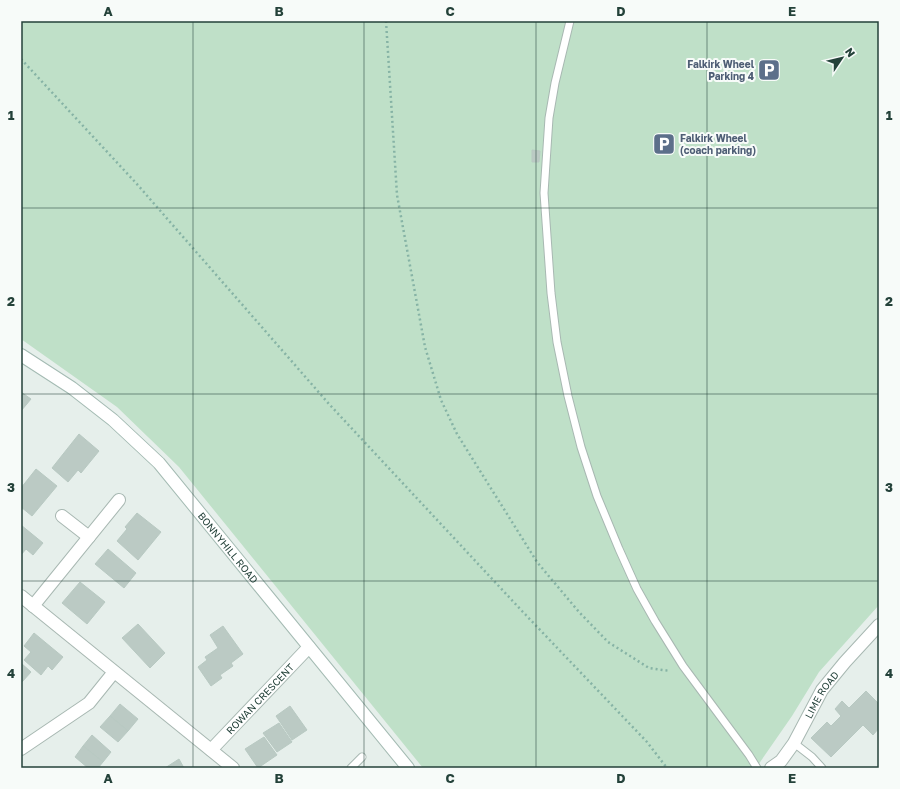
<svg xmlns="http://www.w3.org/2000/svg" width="900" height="789" viewBox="0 0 900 789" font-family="'Golos Text',sans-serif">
	<rect width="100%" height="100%" fill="#e6efeb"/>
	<!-- green -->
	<polygon fill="#bfe0c8" points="21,21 879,21 879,605 819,672 792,716 756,768 423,768 179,467 117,407 21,339"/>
	<!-- building -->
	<g fill="#bbcac4" stroke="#b8c9c2">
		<polygon points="532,150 540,151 539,162 532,162"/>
		<polygon points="21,392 31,399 21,411"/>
		<polygon points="79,434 99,451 81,473 78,470 68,482 52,468"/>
		<polygon points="36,469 57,486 32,516 21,507 21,488"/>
		<polygon points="137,513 161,532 138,560 117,541 127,529 125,527"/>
		<polygon points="21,525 43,543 33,555 26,549 21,555"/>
		<polygon points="108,549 136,573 124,588 95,564"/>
		<polygon points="80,582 105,602 87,624 62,603"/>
		<polygon points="138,624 165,653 150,668 122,638"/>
		<polygon points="223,626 243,654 231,663 233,666 220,675 222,678 211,686 198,667 207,660 205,657 218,648 210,635"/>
		<polygon points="34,633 63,657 52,670 48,666 41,675 24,660 31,652 24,646"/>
		<polygon points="21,663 31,672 22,682 21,681"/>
		<polygon points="866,691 879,704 879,728 873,735 863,725 831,757 811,738 827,722 831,726 841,716 835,709 842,701 849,708"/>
		<polygon points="120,704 138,719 128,731 110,716"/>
		<polygon points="290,706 307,730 292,740 276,716"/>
		<polygon points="110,716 128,731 118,742 100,727"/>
		<polygon points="279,723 292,742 277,752 263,733"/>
		<polygon points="92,735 111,752 103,762 83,746"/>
		<polygon points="264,737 277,755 258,768 245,749"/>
		<polygon points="83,746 103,762 98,768 88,768 75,757"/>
		<polygon points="179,759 184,768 165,768"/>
	</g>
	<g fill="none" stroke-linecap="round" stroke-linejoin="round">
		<!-- service casing -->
		<g stroke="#a8b8b2" stroke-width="9">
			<g id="service">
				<polyline points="570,21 555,83 549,118 544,193 551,293 557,342 568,396 581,447 597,496 619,549 637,589 655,621 683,666 749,755 757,768"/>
				<polyline points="794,743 812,757 822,768"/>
				<polyline points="351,768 362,757"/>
			</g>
		</g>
		<!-- minor casing -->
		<g stroke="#a8b8b2" stroke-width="14">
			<g id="minor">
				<polyline points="62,516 89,537"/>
				<polyline points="21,596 233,768"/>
				<polyline points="33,606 119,500"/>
				<polyline points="21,749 89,703 114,672"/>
				<path id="s1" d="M 211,750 L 309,647"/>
				<path id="s2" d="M 771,768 L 781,761 L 794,743 L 822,690 L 845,662 L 879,625"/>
			</g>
		</g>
		<!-- secondary casing -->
		<g stroke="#a4bbb3" stroke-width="14">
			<g id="secondary">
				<path id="s3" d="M 21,355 L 72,388 L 113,420 L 159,463 L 408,768"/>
			</g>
		</g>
		<!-- path -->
		<g stroke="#86b3a5" stroke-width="2.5" stroke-dasharray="2 3" stroke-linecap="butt">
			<polyline points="386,21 397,195 425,347 441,400 457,434 537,562 579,612 608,642 649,668 670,671"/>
			<polyline points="21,59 136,183 329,404 522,611 647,742 667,768"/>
		</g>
		<!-- service -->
		<use href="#service" stroke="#fff" stroke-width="7"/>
		<!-- minor -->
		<use href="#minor" stroke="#fff" stroke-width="12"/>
		<!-- secondary -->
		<use href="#secondary" stroke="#fff" stroke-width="12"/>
	</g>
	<!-- grid -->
	<path fill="none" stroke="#24423a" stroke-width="1" stroke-opacity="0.55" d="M 193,21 L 193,768M 364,21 L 364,768M 536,21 L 536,768M 707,21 L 707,768M 21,208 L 879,208M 21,394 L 879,394M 21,581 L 879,581"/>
	<!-- icons -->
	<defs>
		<g id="parking-square" transform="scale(1.15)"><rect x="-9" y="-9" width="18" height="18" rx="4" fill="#5c6f8a" stroke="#f7fbf9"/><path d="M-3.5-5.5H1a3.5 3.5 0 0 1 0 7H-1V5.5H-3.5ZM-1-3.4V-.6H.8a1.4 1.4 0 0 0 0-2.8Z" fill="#fff"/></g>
	</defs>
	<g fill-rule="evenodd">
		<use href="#parking-square" x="769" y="70"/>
		<use href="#parking-square" x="664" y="144"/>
	</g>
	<g text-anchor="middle" stroke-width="4" stroke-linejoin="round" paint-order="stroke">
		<!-- service labels -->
		<g font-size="10" font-weight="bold" fill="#4e5e75" stroke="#f7fbf9" text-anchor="end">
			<text x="754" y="68">Falkirk Wheel<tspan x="754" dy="12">Parking 4</tspan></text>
			<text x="680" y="142" text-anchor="start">Falkirk Wheel<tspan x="680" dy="12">(coach parking)</tspan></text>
		</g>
		<!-- street labels -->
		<g font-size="10" fill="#24423a" stroke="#f7fbf9">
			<text dy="4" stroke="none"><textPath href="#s3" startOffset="285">BONNYHILL ROAD</textPath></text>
			<text dy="4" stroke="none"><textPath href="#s2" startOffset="90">LIME ROAD</textPath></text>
			<text dy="4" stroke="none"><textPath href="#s1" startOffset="71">ROWAN CRESCENT</textPath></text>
		</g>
	</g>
	<!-- border -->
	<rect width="900" height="789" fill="none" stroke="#f7fbf9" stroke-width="44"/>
	<!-- north arrow -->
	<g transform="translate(842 58) rotate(55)" stroke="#f7fbf9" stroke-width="3" paint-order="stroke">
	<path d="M0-3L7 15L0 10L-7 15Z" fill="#24423a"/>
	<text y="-6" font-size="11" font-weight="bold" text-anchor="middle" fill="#24423a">N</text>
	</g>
	<rect x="22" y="22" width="856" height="745" fill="none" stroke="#24423a" stroke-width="1.5"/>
	<g font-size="13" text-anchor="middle" font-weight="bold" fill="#24423a">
		<text x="108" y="16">A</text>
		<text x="279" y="16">B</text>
		<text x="450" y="16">C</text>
		<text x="621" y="16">D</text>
		<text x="792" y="16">E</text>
		<text x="11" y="120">1</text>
		<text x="889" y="120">1</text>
		<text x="11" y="306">2</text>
		<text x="889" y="306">2</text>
		<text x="11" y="492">3</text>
		<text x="889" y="492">3</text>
		<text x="11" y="678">4</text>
		<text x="889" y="678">4</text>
		<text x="108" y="783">A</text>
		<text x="279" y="783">B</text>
		<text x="450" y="783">C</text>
		<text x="621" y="783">D</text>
		<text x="792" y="783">E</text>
	</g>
</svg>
